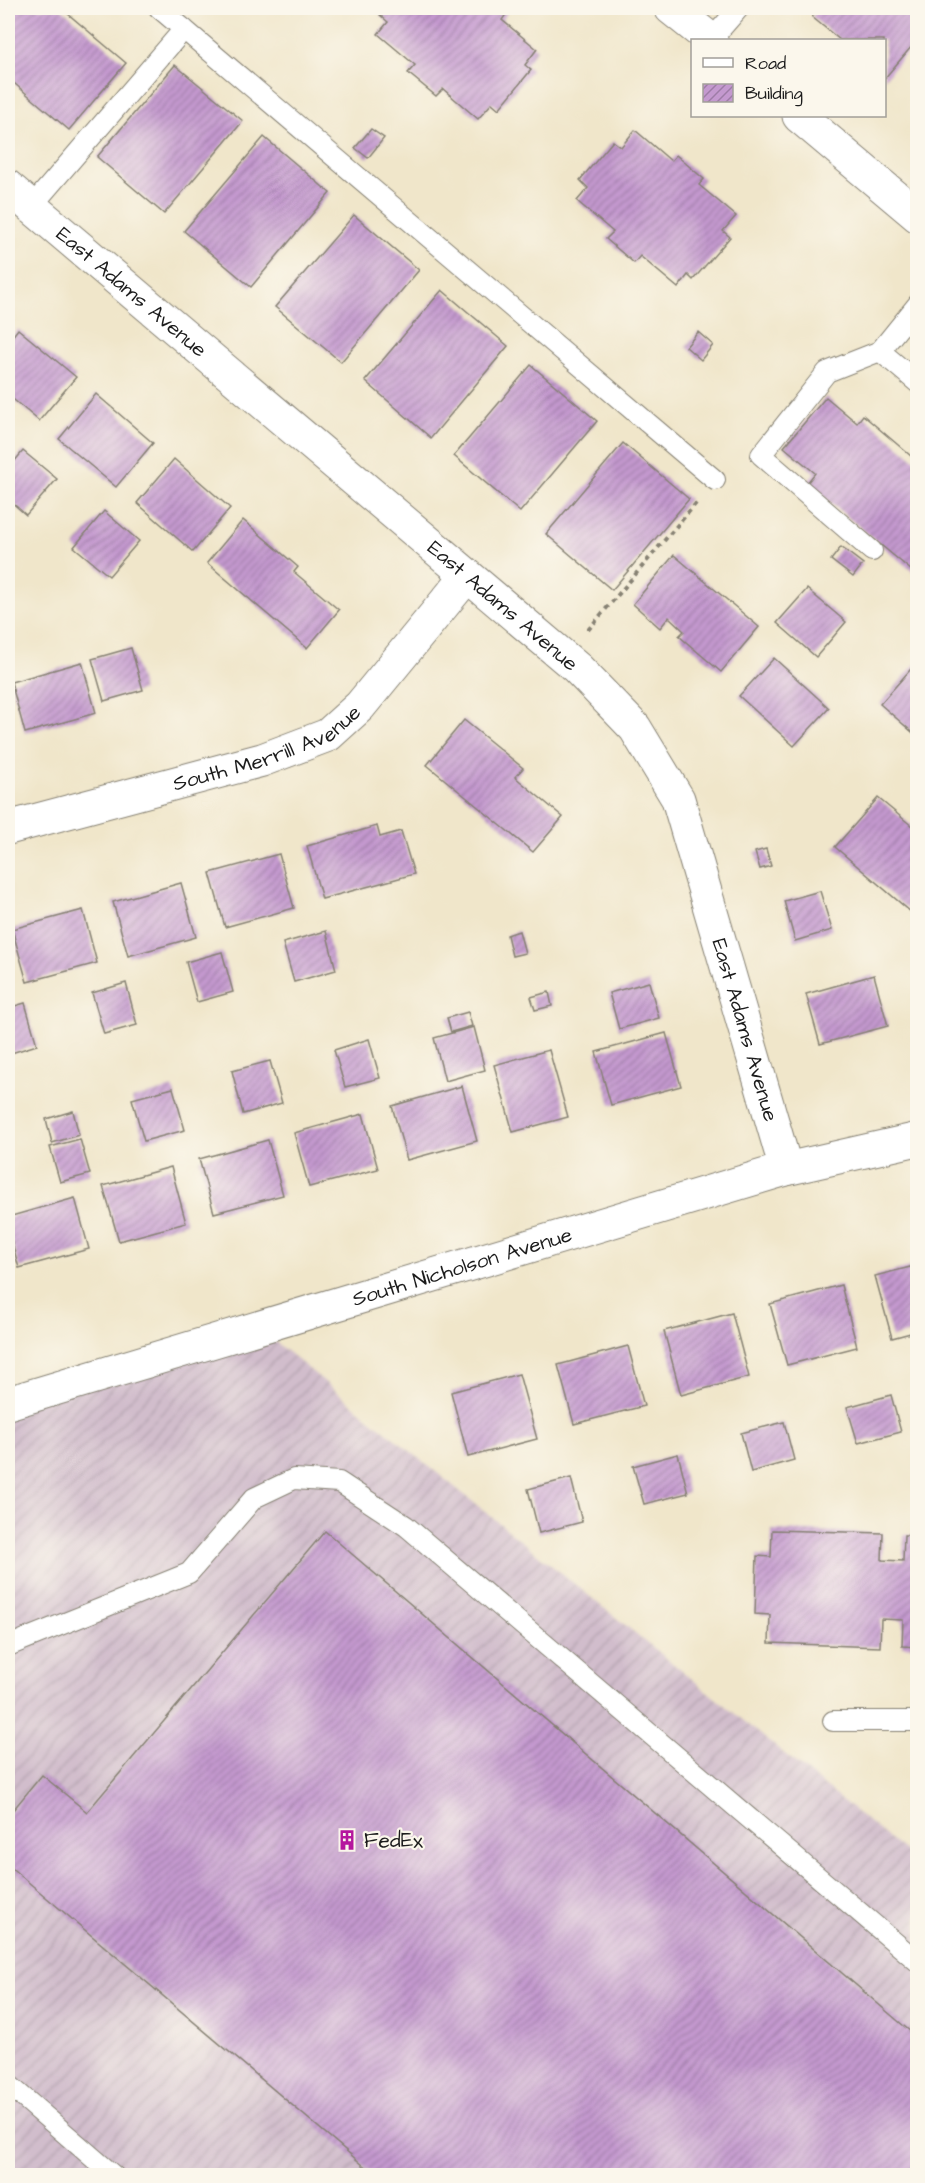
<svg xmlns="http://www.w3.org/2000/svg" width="925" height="2183" viewBox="0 0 925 2183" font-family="'Architects Daughter',sans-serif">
	<defs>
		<pattern id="industrial-furrows" width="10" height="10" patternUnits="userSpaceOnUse" patternTransform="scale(1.5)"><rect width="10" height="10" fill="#d1bdcc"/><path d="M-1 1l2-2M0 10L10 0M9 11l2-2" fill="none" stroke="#b3a2af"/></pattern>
		<pattern id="building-hatch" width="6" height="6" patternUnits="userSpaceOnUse" patternTransform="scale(1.5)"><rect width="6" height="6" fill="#c499cf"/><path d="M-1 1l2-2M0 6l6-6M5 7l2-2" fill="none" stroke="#9e7ca7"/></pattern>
	</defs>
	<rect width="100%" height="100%" fill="#fbf7ec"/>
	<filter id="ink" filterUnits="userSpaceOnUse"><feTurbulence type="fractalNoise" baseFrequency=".0167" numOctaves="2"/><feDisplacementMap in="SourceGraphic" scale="12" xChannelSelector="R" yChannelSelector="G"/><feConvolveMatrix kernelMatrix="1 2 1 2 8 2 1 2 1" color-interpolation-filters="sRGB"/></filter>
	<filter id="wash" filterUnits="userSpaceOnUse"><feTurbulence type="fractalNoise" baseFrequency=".008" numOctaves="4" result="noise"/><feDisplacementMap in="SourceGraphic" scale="24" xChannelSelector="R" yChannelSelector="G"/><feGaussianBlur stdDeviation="1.35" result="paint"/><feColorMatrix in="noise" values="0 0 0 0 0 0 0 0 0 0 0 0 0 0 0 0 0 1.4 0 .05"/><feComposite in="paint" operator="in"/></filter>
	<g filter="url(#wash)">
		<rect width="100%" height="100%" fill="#f0e6ca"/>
		<!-- industrial -->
		<polygon fill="url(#industrial-furrows)" points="258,1328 917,1861 917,2175 8,2176 8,1403"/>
		<g id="blocks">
			<!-- building -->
			<g fill="url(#building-hatch)">
				<polygon points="14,8 61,8 126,63 69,130 8,78 8,15"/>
				<polygon points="386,8 500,8 507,13 502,20 537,49 525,65 531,70 499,109 492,103 478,119 443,89 436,96 408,73 415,65 378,34 388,22 380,15"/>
				<polygon points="820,8 918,8 918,39 884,79 884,40 840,40 812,17"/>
				<polygon points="175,65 243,121 164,214 97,157"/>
				<polygon points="371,129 384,138 368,158 355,148"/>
				<polygon points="635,130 671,161 676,155 704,179 699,185 736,216 723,231 730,237 693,280 688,275 678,288 640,256 634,263 606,239 613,232 577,201 588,188 580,180 613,141 621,147"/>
				<polygon points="264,137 330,193 251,287 184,231"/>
				<polygon points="354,215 419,270 341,362 275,307"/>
				<polygon points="442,290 508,346 431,438 365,381"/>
				<polygon points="18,329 76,377 39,421 8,395 8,342"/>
				<polygon points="698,332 713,345 701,360 686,347"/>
				<polygon points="531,365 597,421 520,512 454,456"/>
				<polygon points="96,394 153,443 116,487 59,439"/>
				<polygon points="826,397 857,423 863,415 918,462 918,576 807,483 815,473 784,447"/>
				<polygon points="623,443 689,499 612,590 546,534"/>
				<polygon points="23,451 57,479 26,515 8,499 8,469"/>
				<polygon points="174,459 230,508 193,552 137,503"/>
				<polygon points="104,511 139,541 109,576 74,547"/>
				<polygon points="243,520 298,567 294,572 339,610 307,648 207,563"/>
				<polygon points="841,547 863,564 853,577 831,560"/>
				<polygon points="674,555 759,627 721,672 679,636 684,631 669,617 660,628 633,604"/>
				<polygon points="807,589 846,622 816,657 777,623"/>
				<polygon points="131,648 143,690 104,701 92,659"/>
				<polygon points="774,658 829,708 794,746 739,696"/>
				<polygon points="918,661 918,737 880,704"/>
				<polygon points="82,662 96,713 25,733 11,682"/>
				<polygon points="464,720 523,768 515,777 563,817 533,852 427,765"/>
				<polygon points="878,798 918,831 918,918 835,847"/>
				<polygon points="377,826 380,837 401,831 414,874 322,899 307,846"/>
				<polygon points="766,849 771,866 760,869 755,852"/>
				<polygon points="279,854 294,908 225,927 210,873"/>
				<polygon points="181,883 196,937 128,956 113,902"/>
				<polygon points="820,891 832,930 795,941 784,901"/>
				<polygon points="83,910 97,963 27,982 12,929"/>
				<polygon points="326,931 336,970 294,982 283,943"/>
				<polygon points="519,931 525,953 512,956 507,935"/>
				<polygon points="222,952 233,992 197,1002 186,962"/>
				<polygon points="874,975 888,1026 820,1044 806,994"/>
				<polygon points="649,982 659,1018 619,1029 609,993"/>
				<polygon points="126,983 137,1025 104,1034 92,993"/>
				<polygon points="549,992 552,1006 535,1010 531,997"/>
				<polygon points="25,1003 37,1045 8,1054 8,1008"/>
				<polygon points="468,1012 472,1026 451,1032 447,1018"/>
				<polygon points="474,1027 485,1070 445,1081 434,1038"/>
				<polygon points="666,1033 681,1086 611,1105 596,1052"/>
				<polygon points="369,1039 380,1078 345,1087 334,1050"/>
				<polygon points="549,1050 568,1117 513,1132 494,1065"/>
				<polygon points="270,1061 282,1103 243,1114 232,1071"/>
				<polygon points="462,1086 477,1141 407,1160 392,1106"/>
				<polygon points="173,1088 185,1130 144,1141 132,1099"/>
				<polygon points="73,1111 79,1135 52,1143 46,1119"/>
				<polygon points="363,1114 378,1169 309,1187 294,1133"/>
				<polygon points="80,1139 90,1174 60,1182 50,1147"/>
				<polygon points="268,1140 283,1195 214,1213 199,1159"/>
				<polygon points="171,1167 186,1223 119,1241 103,1186"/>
				<polygon points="75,1198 89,1249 19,1268 8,1228 8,1217"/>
				<polygon points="918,1265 918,1331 892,1338 875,1276"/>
				<polygon points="841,1285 857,1347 787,1365 770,1304"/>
				<polygon points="732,1313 749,1377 681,1395 664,1331"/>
				<polygon points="628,1346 644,1406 574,1424 558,1365"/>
				<polygon points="519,1374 537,1439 468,1457 451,1392"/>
				<polygon points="891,1395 901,1432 858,1443 847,1407"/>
				<polygon points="784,1422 794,1460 751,1472 741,1433"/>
				<polygon points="678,1454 688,1493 644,1504 633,1466"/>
				<polygon points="571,1478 582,1522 539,1533 528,1489"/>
				<polygon points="772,1530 883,1533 882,1560 903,1561 904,1535 918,1535 918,1647 902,1646 903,1620 881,1619 880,1647 769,1643 770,1615 755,1614 757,1556 771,1557"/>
				<polygon points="325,1531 918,2038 918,2165 908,2176 376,2176 8,1865 8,1816 42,1775 87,1812"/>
			</g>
		</g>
	</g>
	<g filter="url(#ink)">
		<use href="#blocks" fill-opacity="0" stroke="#868173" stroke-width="1.5"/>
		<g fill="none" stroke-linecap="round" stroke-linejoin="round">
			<!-- service casing -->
			<g stroke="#868173" stroke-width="22">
				<g id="service">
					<polyline points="159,8 715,480"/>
					<polyline points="711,40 739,8"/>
					<polyline points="31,207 184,29"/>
					<polyline points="918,304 880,351 918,383"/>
					<polyline points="872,551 761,455 827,372 880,351"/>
					<polyline points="8,1646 189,1573 254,1498 294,1479 339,1482 406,1526 918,1962"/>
					<polyline points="833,1721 918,1721"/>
					<polyline points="8,2084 114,2176"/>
				</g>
			</g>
			<!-- minor casing -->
			<g stroke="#868173" stroke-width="35">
				<g id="minor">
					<path id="s1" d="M 8,187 L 577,668 L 635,728 L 678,799 L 786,1169"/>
					<path id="s2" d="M 8,828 L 262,760 L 328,735 L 360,706 L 466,577"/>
					<path id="s3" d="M 8,1403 L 786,1169 L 918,1139"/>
				</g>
			</g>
			<!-- tertiary casing -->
			<g stroke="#868173" stroke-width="35">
				<g id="tertiary">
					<polyline points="671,8 711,40"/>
					<polyline points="799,116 918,216"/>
				</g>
			</g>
			<!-- path -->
			<polyline stroke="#868173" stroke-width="4" stroke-dasharray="4.5 4.5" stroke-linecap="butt" points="588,630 698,501"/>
			<!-- service -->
			<use href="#service" stroke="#fff" stroke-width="20"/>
			<!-- minor -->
			<use href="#minor" stroke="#fff" stroke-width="33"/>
			<!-- tertiary -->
			<use href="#tertiary" stroke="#fff" stroke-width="33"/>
		</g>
	</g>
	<!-- icons -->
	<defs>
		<g id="building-bare" transform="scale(1.62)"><path d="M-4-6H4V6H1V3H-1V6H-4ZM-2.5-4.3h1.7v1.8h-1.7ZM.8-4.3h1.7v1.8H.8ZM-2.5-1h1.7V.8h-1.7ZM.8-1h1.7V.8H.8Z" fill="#b5179e" stroke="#fbf7ec" stroke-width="2.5" paint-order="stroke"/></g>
	</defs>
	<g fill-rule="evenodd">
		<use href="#building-bare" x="347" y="1840"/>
	</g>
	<g text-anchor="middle" stroke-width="4.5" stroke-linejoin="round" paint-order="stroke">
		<!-- street labels -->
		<g font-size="21" fill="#1c1c1c" stroke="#fbf7ec">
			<text dy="7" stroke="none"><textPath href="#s1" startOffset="162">East Adams Avenue</textPath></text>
			<text dy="7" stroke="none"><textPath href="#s1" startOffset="648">East Adams Avenue</textPath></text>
			<text dy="7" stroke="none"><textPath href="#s2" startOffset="272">South Merrill Avenue</textPath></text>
			<text dy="7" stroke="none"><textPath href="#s1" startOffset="1152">East Adams Avenue</textPath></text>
			<text dy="7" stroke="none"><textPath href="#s3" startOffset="474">South Nicholson Avenue</textPath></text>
		</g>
		<!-- poi labels -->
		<g font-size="21" fill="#1c1c1c" stroke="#fbf7ec" text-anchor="start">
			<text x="364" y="1847">FedEx</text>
		</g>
	</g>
	<!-- margin -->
	<rect width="925" height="2183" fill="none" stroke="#fbf7ec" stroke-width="30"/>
	<!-- legend -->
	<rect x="691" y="39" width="195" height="78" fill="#fbf7ec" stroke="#a29f99" stroke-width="1.5"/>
	<rect x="703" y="58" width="30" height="9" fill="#ffffff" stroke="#a29f99" stroke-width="1.5"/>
	<text x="745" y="69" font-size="18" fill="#1c1c1c">Road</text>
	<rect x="703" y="84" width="30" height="18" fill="url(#building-hatch)" stroke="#a29f99" stroke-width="1.5"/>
	<text x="745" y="99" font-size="18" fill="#1c1c1c">Building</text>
</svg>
